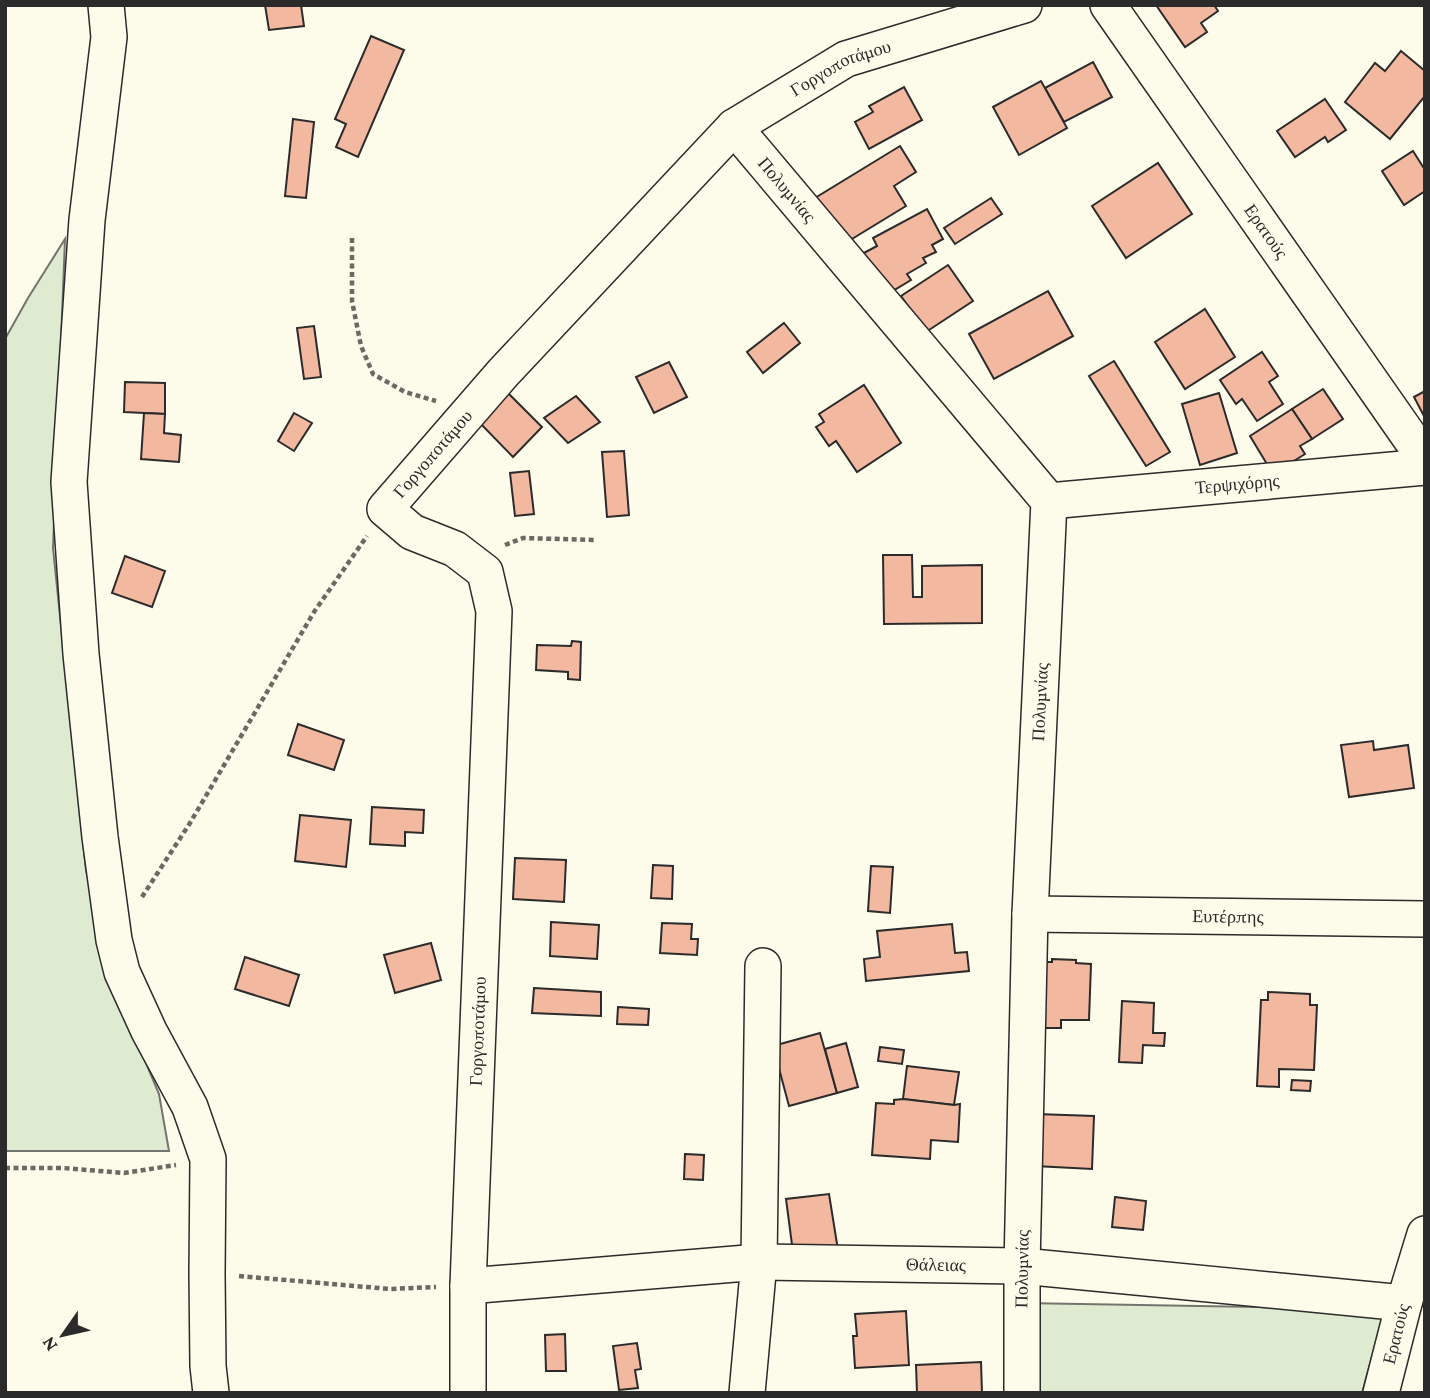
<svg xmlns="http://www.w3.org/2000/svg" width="1430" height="1398" viewBox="0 0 1430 1398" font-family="'Crimson Pro',serif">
	<rect width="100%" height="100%" fill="#fdfbea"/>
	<!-- green -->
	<g fill="#deebd1" stroke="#74746e" stroke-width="2">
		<polygon points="65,239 53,548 86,870 112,982 159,1094 169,1151 5,1151 5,339 28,298"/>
		<polygon points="1022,1303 1385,1309 1362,1393 1026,1393"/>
	</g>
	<!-- building -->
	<g fill="#f2b8a0" stroke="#2b2b2b" stroke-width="2">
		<polygon points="265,5 301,5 304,26 269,30"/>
		<polygon points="1156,5 1214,5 1218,11 1201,23 1207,32 1185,47"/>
		<polygon points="371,36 404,50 358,157 336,147 346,124 335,119"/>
		<polygon points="1401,51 1425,71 1425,96 1390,139 1345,102 1375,63 1385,71"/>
		<polygon points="1093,62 1112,97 1064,122 1045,88"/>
		<polygon points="1041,81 1067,128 1019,155 993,107"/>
		<polygon points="904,87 922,120 869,149 855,122 873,112 869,106"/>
		<polygon points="1325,99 1346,130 1328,142 1325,137 1295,157 1277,131"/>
		<polygon points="293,119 314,122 306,198 285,196"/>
		<polygon points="900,146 916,172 894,186 906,206 847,242 815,198"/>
		<polygon points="1413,151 1425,170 1425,191 1404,205 1382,171"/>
		<polygon points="1158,163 1192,214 1126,258 1092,206"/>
		<polygon points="991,198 1002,214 955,244 944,228"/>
		<polygon points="927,209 943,239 932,245 936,252 923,258 926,263 907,274 911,280 886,295 862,254 877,246 873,238"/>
		<polygon points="948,265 973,301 926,332 901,296"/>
		<polygon points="1048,291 1073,336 994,379 969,334"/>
		<polygon points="1205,309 1235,357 1185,389 1155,342"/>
		<polygon points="784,323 800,343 763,373 747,352"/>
		<polygon points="314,326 321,377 304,379 297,328"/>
		<polygon points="1262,352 1278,376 1269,382 1283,404 1257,421 1242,399 1236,404 1220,380"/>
		<polygon points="1114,361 1170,452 1146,466 1089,376"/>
		<polygon points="669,362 687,397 654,413 636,377"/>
		<polygon points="125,382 165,383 165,414 124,412"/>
		<polygon points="864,385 901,443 857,472 836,441 829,446 816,427 824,422 819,414"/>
		<polygon points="1323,389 1343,419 1312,439 1292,409"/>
		<polygon points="505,390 542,427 513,457 476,419"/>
		<polygon points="1425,391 1425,418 1414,397"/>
		<polygon points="1219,393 1237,453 1200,465 1182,404"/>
		<polygon points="576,396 600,422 568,443 544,418"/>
		<polygon points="1292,409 1312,439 1300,446 1305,454 1273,474 1250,436"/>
		<polygon points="144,413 165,414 164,433 181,435 179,462 141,459"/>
		<polygon points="294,413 312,423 294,451 278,441"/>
		<polygon points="624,451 629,515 607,517 602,452"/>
		<polygon points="529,471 534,514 515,516 510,473"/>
		<polygon points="883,555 912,555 913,597 922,597 922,566 982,565 982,623 884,624"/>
		<polygon points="125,556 165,571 152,607 112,593"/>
		<polygon points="572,641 581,642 580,680 568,679 568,672 536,670 537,645 571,646"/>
		<polygon points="298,724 344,740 334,770 288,755"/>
		<polygon points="1373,741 1374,750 1408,745 1414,788 1349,797 1341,745"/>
		<polygon points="372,807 424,810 423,833 405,832 405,846 370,844"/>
		<polygon points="300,815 351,820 346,867 295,861"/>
		<polygon points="515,858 566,860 564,902 513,899"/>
		<polygon points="653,865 673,866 672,899 651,898"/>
		<polygon points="871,866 893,867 890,913 868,911"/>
		<polygon points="551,922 599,925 597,959 550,956"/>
		<polygon points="662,923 692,924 691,939 698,939 697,955 660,953"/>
		<polygon points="952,924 955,953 967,952 969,971 866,981 864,959 880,957 877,931"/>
		<polygon points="431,943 441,980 395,993 384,955"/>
		<polygon points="245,957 299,975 289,1006 235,989"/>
		<polygon points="1052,959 1076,960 1076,963 1091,964 1089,1020 1061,1020 1061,1028 1043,1028 1038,962 1052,962"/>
		<polygon points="534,988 601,992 601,1016 532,1013"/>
		<polygon points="1268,992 1310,994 1310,1005 1317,1005 1314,1070 1279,1069 1279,1087 1257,1086 1261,1000 1268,1000"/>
		<polygon points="1122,1001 1154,1003 1153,1033 1165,1033 1164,1046 1143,1045 1142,1063 1119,1062"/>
		<polygon points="618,1007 649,1009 648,1025 617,1024"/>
		<polygon points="820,1033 837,1093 789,1106 773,1046"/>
		<polygon points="846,1043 858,1087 837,1093 825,1049"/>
		<polygon points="880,1047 904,1050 902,1064 878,1061"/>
		<polygon points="907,1066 959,1072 954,1105 903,1099"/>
		<polygon points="1292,1080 1311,1081 1310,1091 1291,1090"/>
		<polygon points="903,1099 954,1105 960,1104 958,1142 931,1140 930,1159 872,1155 876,1103 894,1104 894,1100"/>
		<polygon points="1036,1114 1094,1116 1092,1169 1035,1166"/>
		<polygon points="685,1154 704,1155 703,1180 684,1179"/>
		<polygon points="829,1194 838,1250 794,1260 786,1199"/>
		<polygon points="1115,1197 1146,1201 1143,1230 1112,1227"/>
		<polygon points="906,1311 909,1365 855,1368 853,1336 857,1336 855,1314"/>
		<polygon points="565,1334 566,1371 546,1371 545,1335"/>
		<polygon points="637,1343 641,1369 635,1370 638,1388 619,1390 613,1346"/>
		<polygon points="981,1362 982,1393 917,1393 916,1365"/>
	</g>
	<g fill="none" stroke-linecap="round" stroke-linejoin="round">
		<!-- minor casing -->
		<g stroke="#2b2b2b" stroke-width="38">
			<g id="minor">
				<polyline points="106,5 109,37 87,220 69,482 81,654 100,837 114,940 122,972 149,1031 190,1107 208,1159 207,1274 208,1366 211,1393"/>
				<path id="s1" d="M 1108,5 L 1425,459"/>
				<path id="s2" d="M 734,127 L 1049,501 L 1030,914 L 1022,1266 L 1022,1393"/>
				<path id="s3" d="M 1049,501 L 1425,467"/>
				<path id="s4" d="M 1030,914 L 1425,919"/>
				<path id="s5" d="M 468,1286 L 759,1262 L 1022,1266 L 1404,1303"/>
				<path id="s6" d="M 468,1393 L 468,1286 L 494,611 L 485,572 L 455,549 L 412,532 L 385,509 L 503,373 L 734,127 L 846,59 L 1024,5"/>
				<polyline points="747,1393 759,1262 763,966"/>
				<path id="s7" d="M 1381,1393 L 1404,1303 L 1425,1234"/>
			</g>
		</g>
		<!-- path -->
		<g stroke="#6a6964" stroke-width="4.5" stroke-dasharray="5 3.5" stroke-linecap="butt">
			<polyline points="352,238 352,301 361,346 373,374 405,392 436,401"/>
			<polyline points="505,545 523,538 597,540"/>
			<polyline points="142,897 190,823 314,612 367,536"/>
			<polyline points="5,1168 63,1168 124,1173 176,1165"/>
			<polyline points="239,1276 390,1289 436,1287"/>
		</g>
		<!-- minor -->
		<use href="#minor" stroke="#fdfbea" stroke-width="35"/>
	</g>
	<g text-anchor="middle" stroke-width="5" stroke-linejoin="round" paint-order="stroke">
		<!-- street labels -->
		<g font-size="18" fill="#2b2b2b" stroke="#fdfbea">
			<text dy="6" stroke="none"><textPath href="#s6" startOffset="1582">Γοργοποτάμου</textPath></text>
			<text dy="6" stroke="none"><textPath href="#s2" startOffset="82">Πολυμνίας</textPath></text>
			<text dy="6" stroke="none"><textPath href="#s1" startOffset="276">Ερατούς</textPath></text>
			<text dy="6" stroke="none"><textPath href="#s6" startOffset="1015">Γοργοποτάμου</textPath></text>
			<text dy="6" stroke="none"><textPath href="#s3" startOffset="189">Τερψιχόρης</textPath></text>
			<text transform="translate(1040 702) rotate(-87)" y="6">Πολυμνίας</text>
			<text dy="6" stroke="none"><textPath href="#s4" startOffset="198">Ευτέρπης</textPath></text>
			<text dy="6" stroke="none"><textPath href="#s6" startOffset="362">Γοργοποτάμου</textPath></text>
			<text dy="6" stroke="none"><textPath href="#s5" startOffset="469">Θάλειας</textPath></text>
			<text transform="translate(1022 1269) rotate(-89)" y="6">Πολυμνίας</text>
			<text dy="6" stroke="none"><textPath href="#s7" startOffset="61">Ερατούς</textPath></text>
		</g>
	</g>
	<!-- border -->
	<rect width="1430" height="1398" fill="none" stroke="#2b2b2b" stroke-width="14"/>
	<!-- north arrow -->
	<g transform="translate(63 1335) rotate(236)" stroke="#fdfbea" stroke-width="5" paint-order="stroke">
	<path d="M0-5L12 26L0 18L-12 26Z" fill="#2b2b2b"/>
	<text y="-10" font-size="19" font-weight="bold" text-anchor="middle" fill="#2b2b2b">N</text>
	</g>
</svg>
